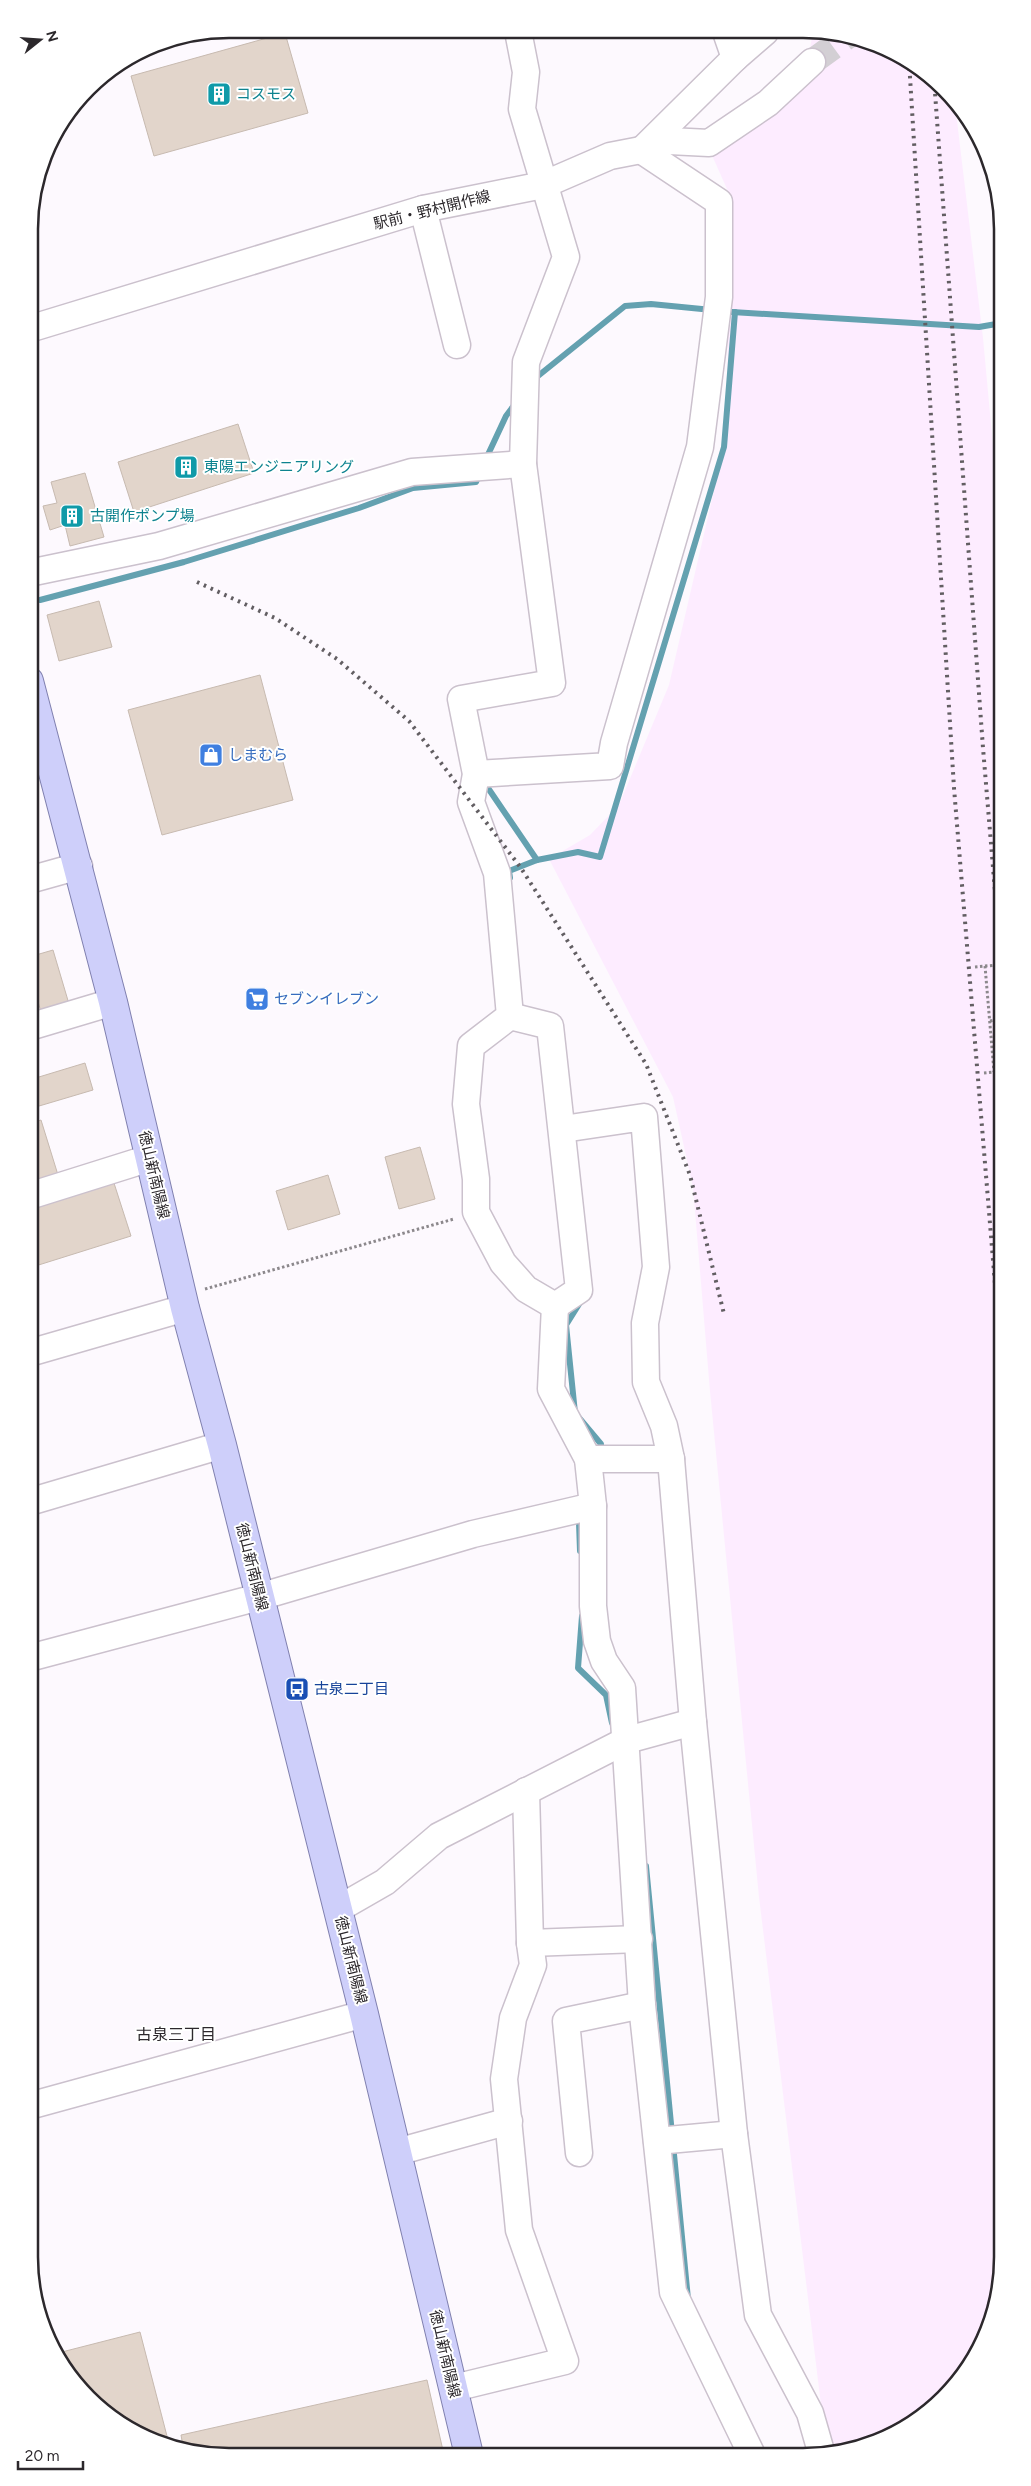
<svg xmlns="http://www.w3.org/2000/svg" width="1031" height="2486" viewBox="0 0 1031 2486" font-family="Figtree,'Noto Sans JP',sans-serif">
	<rect width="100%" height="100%" fill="#fdf9fe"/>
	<!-- built -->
	<polygon fill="#fdecff" points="813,32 841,33 890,49 934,79 955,104 983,338 1002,543 1002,2270 992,2322 961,2379 913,2424 854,2451 827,2454 759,1897 710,1391 693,1187 673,1097 549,859 590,835 619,805 669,685 726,439 731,198 711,153 803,86"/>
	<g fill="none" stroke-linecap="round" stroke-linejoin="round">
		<!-- stream -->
		<g stroke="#64a1b0" stroke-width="6">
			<polyline points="732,312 979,327 1002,323"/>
			<polyline points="533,380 625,306 651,304 712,310"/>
			<polyline points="485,461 506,416 515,404"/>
			<polyline points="40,600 184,562 359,508 413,488 476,482 479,475"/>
			<polyline points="488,788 537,860"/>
			<polyline points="510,878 509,871 537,860 578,852 600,857 724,447 735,312"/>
			<polyline points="581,1301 566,1325 575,1413 601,1444 601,1454"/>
			<polyline points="580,1551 579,1523 584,1517"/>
			<polyline points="582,1616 578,1668 606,1695 612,1723"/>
			<polyline points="646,1866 672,2134"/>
			<polyline points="673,2144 688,2299"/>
		</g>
	</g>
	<!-- building -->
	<g fill="#e2d5cb" stroke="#c7bab0">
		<polygon points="285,33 308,113 154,156 131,76"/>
		<polygon points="238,424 254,473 134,512 118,462"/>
		<polygon points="85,473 104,537 70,546 65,525 50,530 43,506 57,503 51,482"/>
		<polygon points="99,601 112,647 59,661 47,615"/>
		<polygon points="260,675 293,800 162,835 128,710"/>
		<polygon points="53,950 69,1004 41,1012 29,970 29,957"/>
		<polygon points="85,1063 93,1090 29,1109 29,1080"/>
		<polygon points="41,1120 58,1175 29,1184 29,1124"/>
		<polygon points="420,1147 435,1199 399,1209 385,1157"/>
		<polygon points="328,1175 340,1214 288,1230 276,1191"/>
		<polygon points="113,1180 131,1236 29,1268 29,1207"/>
		<polygon points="140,2332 168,2440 158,2443 140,2436 88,2399 54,2354"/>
		<polygon points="427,2380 444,2455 190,2453 184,2452 181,2435"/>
	</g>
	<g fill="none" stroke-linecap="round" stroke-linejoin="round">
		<!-- minor-tunnel -->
		<polyline stroke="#d3cfd4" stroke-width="26" stroke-dasharray="26 13" stroke-linecap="butt" points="812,62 849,35"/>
		<!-- minor casing -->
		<g stroke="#cbc1cd" stroke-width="29">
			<g id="minor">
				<polyline points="518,31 526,72 522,109 566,257 526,362 523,464 552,683 461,699 476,774 471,802 497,873 510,1016 471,1046 466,1104 476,1179 476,1212 503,1263 526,1289 555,1306"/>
				<polyline points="726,32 735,58"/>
				<polyline points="644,148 735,58 765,32"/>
				<polyline points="423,209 457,345"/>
				<polyline points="29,329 423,209 543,185 610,156 641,150 669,141 709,143 768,103 812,62"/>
				<polyline points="29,573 159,546 412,472 523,464"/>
				<polyline points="476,774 610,766 614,743 700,447 719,297 719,202 641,150"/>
				<polyline points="29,880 79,866"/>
				<polyline points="510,1016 550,1026 579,1290 555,1306"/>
				<polyline points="29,1027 113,1002"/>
				<polyline points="563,1129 644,1117 656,1267 645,1323 646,1382 664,1426 671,1459 693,1722 734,2134 758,2315 810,2413 822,2455"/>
				<polyline points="29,1196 150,1158"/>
				<polyline points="555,1306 551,1389 588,1459 593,1506 593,1606 597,1641 604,1661 622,1688 642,2005 673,2292 753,2457"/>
				<polyline points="29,1353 185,1308"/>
				<polyline points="588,1459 671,1459"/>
				<polyline points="29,1502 222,1445"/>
				<polyline points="29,1658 259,1597 473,1534 593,1506"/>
				<polyline points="338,1909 385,1882 439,1836 627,1740 693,1722"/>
				<polyline points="530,1943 639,1939"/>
				<polyline points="29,2106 364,2014"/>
				<polyline points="657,2141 734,2134"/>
				<polyline points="397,2152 509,2121"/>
				<polyline points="579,2153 566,2021 642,2005"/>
				<polyline points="454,2388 565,2361 519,2230 504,2079 513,2018 533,1965 530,1943 526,1791"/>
			</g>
		</g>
		<!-- major casing -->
		<g stroke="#8080af" stroke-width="30">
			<polyline id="major" points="29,681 113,1002 185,1308 222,1445 364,2014 469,2455"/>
		</g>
		<!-- path -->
		<g stroke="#8c888c" stroke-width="3" stroke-dasharray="2.5 2.5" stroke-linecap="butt">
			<polyline points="985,966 994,1072"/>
			<polyline points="975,967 997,965"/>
			<polyline points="990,1021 1002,1019"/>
			<polyline points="984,1073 1002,1071"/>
			<polyline points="205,1289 454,1219"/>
		</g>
		<!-- minor -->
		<use href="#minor" stroke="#fff" stroke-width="26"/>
		<!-- major -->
		<use href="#major" stroke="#cecffa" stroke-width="28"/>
		<!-- rail -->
		<g stroke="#625e62" stroke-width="4" stroke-dasharray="2.5 5" stroke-linecap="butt">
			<polyline points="909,61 954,788 1002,1369"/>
			<polyline points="934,79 983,748 1002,975"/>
			<polyline points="197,582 275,618 337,659 409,721 521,868 646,1064 690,1175 724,1314"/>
		</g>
	</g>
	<!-- icons -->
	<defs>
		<g id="building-square" transform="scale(1.25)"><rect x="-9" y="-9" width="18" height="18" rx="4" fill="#0f9aa8" stroke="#fff"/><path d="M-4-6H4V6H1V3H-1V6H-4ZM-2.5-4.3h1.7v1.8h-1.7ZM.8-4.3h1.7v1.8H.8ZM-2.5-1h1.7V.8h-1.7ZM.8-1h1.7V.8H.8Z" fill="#fff"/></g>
		<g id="shop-square" transform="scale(1.25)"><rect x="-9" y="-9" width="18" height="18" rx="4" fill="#3f7fe0" stroke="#fff"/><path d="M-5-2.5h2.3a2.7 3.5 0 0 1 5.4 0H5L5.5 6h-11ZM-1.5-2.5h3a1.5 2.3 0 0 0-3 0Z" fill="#fff"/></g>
		<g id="supermarket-square" transform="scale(1.25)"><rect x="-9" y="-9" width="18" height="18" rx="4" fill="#3f7fe0" stroke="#fff"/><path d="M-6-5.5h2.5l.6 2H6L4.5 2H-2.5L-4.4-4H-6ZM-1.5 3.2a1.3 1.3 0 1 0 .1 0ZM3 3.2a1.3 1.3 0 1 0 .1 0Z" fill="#fff"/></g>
		<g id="bus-square" transform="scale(1.25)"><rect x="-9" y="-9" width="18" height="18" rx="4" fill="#1a4fb4" stroke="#fff"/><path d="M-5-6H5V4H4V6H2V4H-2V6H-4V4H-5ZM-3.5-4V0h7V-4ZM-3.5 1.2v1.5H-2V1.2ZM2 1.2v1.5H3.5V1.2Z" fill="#fff"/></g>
	</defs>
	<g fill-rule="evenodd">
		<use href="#building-square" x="219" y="94"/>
		<use href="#building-square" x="186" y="467"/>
		<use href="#building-square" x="72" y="516"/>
		<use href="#shop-square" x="211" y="755"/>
		<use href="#supermarket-square" x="257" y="999"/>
		<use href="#bus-square" x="297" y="1689"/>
	</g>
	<g text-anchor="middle" stroke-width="4" stroke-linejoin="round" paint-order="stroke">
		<!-- culture labels -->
		<g font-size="15" fill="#0d838f" stroke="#fff" text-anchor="start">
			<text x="236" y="99">コスモス</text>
			<text x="204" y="472">東陽エンジニアリング</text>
			<text x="90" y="521">古開作ポンプ場</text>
		</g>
		<!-- street labels -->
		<g font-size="15" fill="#2c282c" stroke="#fff">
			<text transform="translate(432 210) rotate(-14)" y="5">駅前・野村開作線</text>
			<text transform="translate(154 1175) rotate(77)" y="5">徳山新南陽線</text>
			<text transform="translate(252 1567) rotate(76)" y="5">徳山新南陽線</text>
			<text transform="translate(351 1960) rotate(76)" y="5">徳山新南陽線</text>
			<text transform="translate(445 2354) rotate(77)" y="5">徳山新南陽線</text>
		</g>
		<!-- shop labels -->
		<g font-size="15" fill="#366cbe" stroke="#fff" text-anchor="start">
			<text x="228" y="760">しまむら</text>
			<text x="274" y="1004">セブンイレブン</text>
		</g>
		<!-- transit labels -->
		<g font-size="15" fill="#164399" stroke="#fff" text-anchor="start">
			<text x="314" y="1694">古泉二丁目</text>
		</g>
		<!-- neighbourhood labels -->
		<g font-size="16" fill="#2c282c" stroke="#fff">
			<text x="176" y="2040">古泉三丁目</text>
		</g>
	</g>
	<!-- crop -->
	<path d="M0 0H1031V2486H0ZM229 38H803A191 191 0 0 1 994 229V2257A191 191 0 0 1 803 2448H229A191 191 0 0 1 38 2257V229A191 191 0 0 1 229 38Z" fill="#fff" fill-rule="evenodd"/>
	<path fill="none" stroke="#2c282c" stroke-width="2.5" d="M229 38H803A191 191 0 0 1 994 229V2257A191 191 0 0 1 803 2448H229A191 191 0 0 1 38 2257V229A191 191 0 0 1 229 38Z"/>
	<!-- north arrow -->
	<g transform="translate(40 40) rotate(73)" stroke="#ffffff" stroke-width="4" paint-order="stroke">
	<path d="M0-4L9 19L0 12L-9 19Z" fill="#2c282c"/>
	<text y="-8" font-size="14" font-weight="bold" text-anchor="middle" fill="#2c282c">N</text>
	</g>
	<!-- scale -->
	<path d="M18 2461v8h65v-8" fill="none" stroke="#2c282c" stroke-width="2.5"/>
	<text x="25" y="2461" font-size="15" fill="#2c282c" stroke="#ffffff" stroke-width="4" paint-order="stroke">20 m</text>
</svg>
